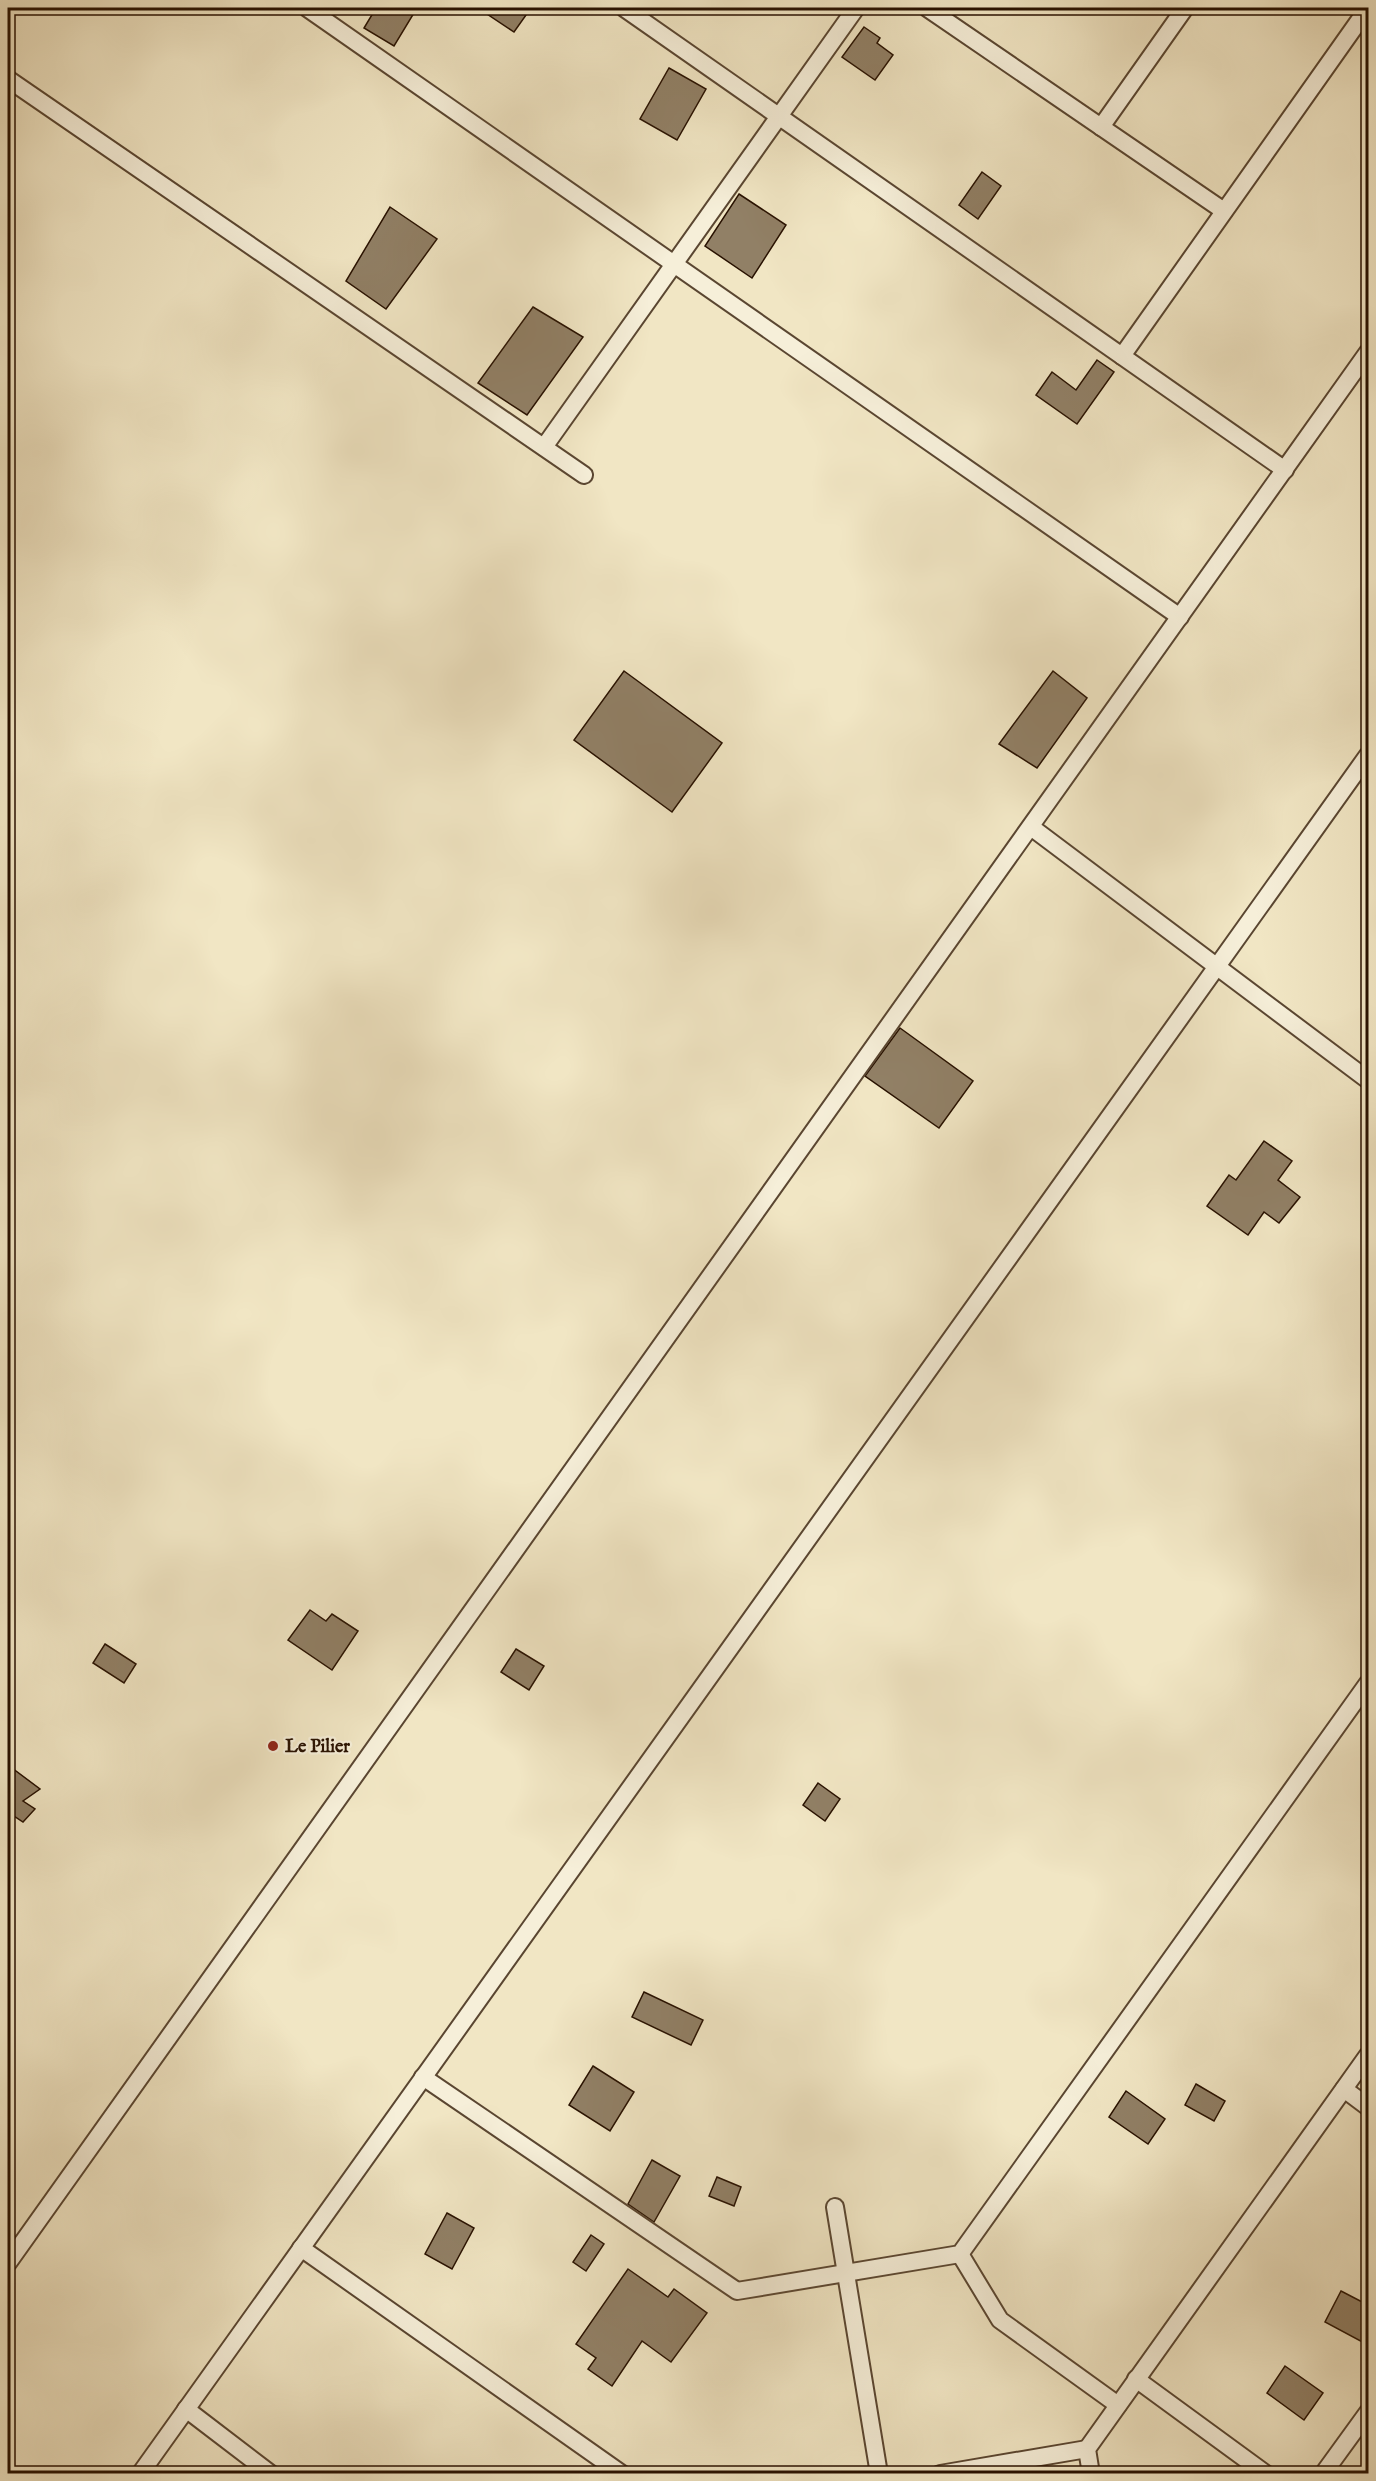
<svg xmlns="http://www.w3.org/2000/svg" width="1376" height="2481" viewBox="0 0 1376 2481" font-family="'IM FELL English',serif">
	<rect width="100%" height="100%" fill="#f1e6c4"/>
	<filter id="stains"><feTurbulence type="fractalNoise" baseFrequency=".00333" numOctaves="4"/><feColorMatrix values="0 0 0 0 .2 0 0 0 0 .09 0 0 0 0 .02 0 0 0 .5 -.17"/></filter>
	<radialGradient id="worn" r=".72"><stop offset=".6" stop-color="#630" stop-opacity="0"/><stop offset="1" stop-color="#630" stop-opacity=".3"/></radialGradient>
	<!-- building -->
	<g fill="#918066" stroke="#281100" stroke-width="1.5">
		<polygon points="376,8 417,8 394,46 364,28"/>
		<polygon points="478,8 531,8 514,32"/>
		<polygon points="864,27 880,38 877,43 893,55 875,80 842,57"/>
		<polygon points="669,68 706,89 677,140 640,119"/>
		<polygon points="982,172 1001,186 978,219 959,205"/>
		<polygon points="739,194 786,225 752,278 705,246"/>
		<polygon points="390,207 437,239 386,309 346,281"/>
		<polygon points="533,307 583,337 527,415 478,383"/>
		<polygon points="1097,360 1114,372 1077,424 1036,395 1052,372 1076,390"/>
		<polygon points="624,671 722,743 672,812 574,740"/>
		<polygon points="1053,671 1087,698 1037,768 999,744"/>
		<polygon points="900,1028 973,1081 939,1128 865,1076"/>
		<polygon points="1264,1141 1292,1161 1278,1180 1300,1197 1279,1223 1264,1212 1248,1235 1207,1206 1229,1175 1236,1180"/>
		<polygon points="310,1610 326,1621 332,1614 358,1631 332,1670 288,1640"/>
		<polygon points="105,1644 136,1664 124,1683 93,1663"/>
		<polygon points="516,1649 544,1666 529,1690 501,1672"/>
		<polygon points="8,1765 40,1789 23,1801 35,1809 23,1822 8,1812"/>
		<polygon points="818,1783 840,1799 825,1821 803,1805"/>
		<polygon points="644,1992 703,2020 691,2045 632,2017"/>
		<polygon points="593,2066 634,2092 610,2131 569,2105"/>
		<polygon points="1196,2084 1225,2101 1214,2121 1185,2105"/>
		<polygon points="1126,2091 1165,2119 1148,2144 1109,2117"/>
		<polygon points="652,2160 680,2176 654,2222 628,2204"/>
		<polygon points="717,2177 741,2187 734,2206 709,2196"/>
		<polygon points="447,2213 474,2228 452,2269 425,2254"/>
		<polygon points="591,2235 604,2244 586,2271 573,2262"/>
		<polygon points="628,2269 668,2297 674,2289 707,2313 671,2362 642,2341 612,2386 588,2369 596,2358 576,2344"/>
		<polygon points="1341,2291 1368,2305 1368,2345 1325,2322"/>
		<polygon points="1285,2366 1323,2393 1304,2420 1267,2393"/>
	</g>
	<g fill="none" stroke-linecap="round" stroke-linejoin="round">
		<!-- minor casing -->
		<g stroke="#5a4631" stroke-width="20">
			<g id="minor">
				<polyline points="307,8 1180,617"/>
				<polyline points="624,8 1285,470"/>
				<polyline points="927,8 1224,211"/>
				<polyline points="8,79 584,475"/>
				<polyline points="1101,127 1185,8"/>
				<polyline points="1122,356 1368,8"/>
				<polyline points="544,447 856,8"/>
				<polyline points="1031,827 1368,1080"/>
				<polyline points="423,2077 737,2291 960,2254 1368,1683"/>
				<polyline points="1344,2089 1368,2107"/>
				<polyline points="835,2207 879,2474"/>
				<polyline points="301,2248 622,2474"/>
				<polyline points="960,2254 1000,2320 1118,2405"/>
				<polyline points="8,2263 1368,352"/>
				<polyline points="1136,2379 1266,2474"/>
				<polyline points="186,2409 271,2474"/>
				<polyline points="140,2474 1368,755"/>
				<polyline points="940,2474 1087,2449"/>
				<polyline points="1091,2474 1087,2449 1368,2055"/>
				<polyline points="1323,2474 1368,2412"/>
			</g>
		</g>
		<!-- minor -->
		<use href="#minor" stroke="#f6efd9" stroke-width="16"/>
	</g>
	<!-- markers -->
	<circle fill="#8f2418" stroke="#f6efd9" stroke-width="2" cx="273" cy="1746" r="6"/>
	<g text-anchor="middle" stroke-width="4.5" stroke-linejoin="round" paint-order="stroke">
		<!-- poi labels -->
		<g font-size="18" font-weight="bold" fill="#281100" stroke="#f6efd9" text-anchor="start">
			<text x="285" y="1752">Le Pilier</text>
		</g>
	</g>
	<!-- margin -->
	<rect width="1376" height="2481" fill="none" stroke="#f1e6c4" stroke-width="30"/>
	<rect x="9" y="9" width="1358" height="2463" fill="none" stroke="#281100" stroke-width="3"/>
	<rect x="15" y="15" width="1346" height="2451" fill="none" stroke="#281100" stroke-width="1.5"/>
	<rect width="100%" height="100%" filter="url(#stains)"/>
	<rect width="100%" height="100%" fill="url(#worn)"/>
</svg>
